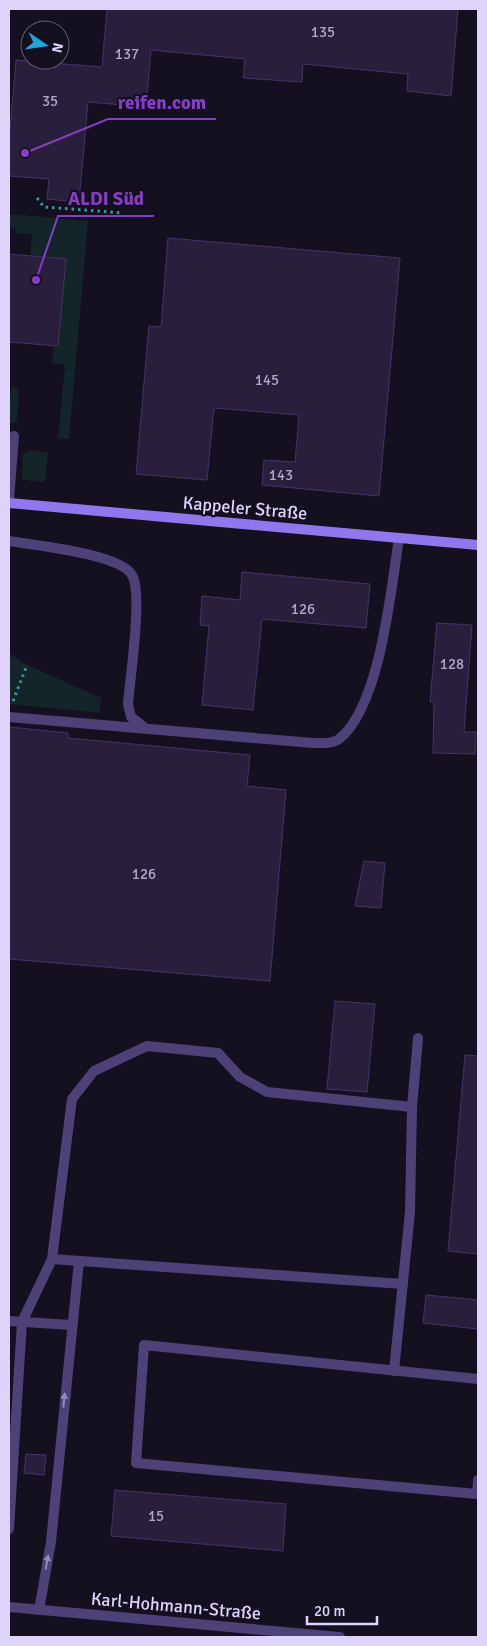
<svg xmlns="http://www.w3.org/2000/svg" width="487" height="1646" viewBox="0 0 487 1646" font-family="Signika,sans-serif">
	<rect width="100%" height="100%" fill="#15101f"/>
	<!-- green -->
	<g fill="#132528">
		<polygon points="9,214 88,221 69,439 58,438 65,365 52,363 54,346 58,346 66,259 30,256 32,234 15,233 16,228 9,227"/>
		<polygon points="12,386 19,390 17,421 14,423 9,423 9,402"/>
		<polygon points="29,450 48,452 45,482 22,480 23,455"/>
		<polygon points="9,653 27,665 101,698 100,713 9,704"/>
	</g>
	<!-- building -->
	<g fill="#2a1e3d" stroke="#473366">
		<polygon points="107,9 458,9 451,96 407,91 408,74 303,64 302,82 243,78 245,59 151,50 146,107 88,102 79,202 47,199 49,179 9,176 9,141 16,60 102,67"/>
		<polygon points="168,238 400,258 379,496 262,485 264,460 295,462 299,415 214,408 207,480 136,474 149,326 161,327"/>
		<polygon points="9,254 66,259 58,346 9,342"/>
		<polygon points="242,572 370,584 366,628 262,619 253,710 202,705 209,626 200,625 202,596 240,600"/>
		<polygon points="437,623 472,625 464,732 476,732 475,754 433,753 434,702 430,702"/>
		<polygon points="9,727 68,733 68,738 250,755 247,786 286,790 270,981 9,959"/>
		<polygon points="364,861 385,863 381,908 355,906"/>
		<polygon points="335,1001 375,1004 367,1092 327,1089"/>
		<polygon points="465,1055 478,1056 478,1254 448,1251"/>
		<polygon points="426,1295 478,1300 478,1329 423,1323"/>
		<polygon points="26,1454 46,1455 44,1475 24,1473"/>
		<polygon points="115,1490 286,1504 283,1551 111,1536"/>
	</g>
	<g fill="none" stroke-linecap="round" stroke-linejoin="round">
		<!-- path -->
		<g stroke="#3d96a3" stroke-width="3" stroke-dasharray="2.5 4" stroke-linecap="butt">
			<polyline points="37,198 44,207 123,213"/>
			<polyline points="13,701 27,665"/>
		</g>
		<!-- lane -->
		<g stroke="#4d4178" stroke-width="10">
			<polyline points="9,500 14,436"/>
			<path d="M 9,541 C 34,545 120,554 132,575 C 143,594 130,678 128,704 L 131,717 L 145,728"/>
			<path d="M 9,717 L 313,743 C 320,743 333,744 339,739 C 380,707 391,590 399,538"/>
			<polyline points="52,1259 72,1099 94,1071 147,1046 218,1053 240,1077 267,1092 412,1107"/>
			<polyline points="9,1321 71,1325"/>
			<polyline points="394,1371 410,1212 412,1107 418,1038"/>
			<polyline points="478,1379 144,1345 136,1463 477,1494 478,1480"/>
			<polyline points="9,1529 22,1322 52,1259 403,1284"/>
			<polyline points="39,1610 51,1542 79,1261"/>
		</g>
		<!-- street -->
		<polyline stroke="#4d4178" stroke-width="10" points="9,1607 340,1637"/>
		<!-- secondary -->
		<polyline stroke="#9077ed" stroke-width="10" points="9,503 478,545"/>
	</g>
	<!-- one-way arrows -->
	<defs><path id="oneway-solid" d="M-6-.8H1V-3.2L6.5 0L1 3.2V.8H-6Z" transform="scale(1.25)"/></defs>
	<g fill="#968ab8">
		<use href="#oneway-solid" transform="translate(64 1400) rotate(-85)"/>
		<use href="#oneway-solid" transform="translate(47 1562) rotate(-80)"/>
	</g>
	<g text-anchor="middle" stroke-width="4.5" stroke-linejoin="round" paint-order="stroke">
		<!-- number labels -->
		<g font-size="15" fill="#b2a6ca">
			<text x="323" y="37">135</text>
			<text x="127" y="59">137</text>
			<text x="50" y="106">35</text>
			<text x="267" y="385">145</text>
			<text x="281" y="480">143</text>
			<text x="303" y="614">126</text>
			<text x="452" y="669">128</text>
			<text x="144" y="879">126</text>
			<text x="156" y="1521">15</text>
		</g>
		<!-- street labels -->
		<g font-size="18" fill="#dfd3f9" stroke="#15101f">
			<text transform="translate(245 508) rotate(5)" y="6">Kappeler Straße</text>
			<text transform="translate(176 1606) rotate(5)" y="6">Karl-Hohmann-Straße</text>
		</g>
	</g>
	<!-- callouts -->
	<path fill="none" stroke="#853dc5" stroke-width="2" d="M25 153L108 119H216M36 280L58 216H154"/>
	<g fill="#853dc5" stroke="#15101f" stroke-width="2">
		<circle cx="25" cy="153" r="5"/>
		<circle cx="36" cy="280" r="5"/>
	</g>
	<g font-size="19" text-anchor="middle" font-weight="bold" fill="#853dc5" stroke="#15101f" stroke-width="4.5" stroke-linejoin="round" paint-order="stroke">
		<text x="162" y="109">reifen.com</text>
		<text x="106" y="205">ALDI Süd</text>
	</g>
	<!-- border -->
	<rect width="487" height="1646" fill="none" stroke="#dfd3f9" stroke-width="20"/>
	<!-- north arrow -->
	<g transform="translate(45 45) rotate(103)"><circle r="24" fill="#15101f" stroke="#665e76"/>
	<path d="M0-4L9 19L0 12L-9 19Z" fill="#1da4db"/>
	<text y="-8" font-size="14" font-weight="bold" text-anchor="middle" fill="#dfd3f9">N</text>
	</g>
	<!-- scale -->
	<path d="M307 1616v8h70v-8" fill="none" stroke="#dfd3f9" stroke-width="2.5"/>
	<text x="314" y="1616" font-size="15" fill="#dfd3f9" stroke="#15101f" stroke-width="4" paint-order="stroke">20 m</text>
</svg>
